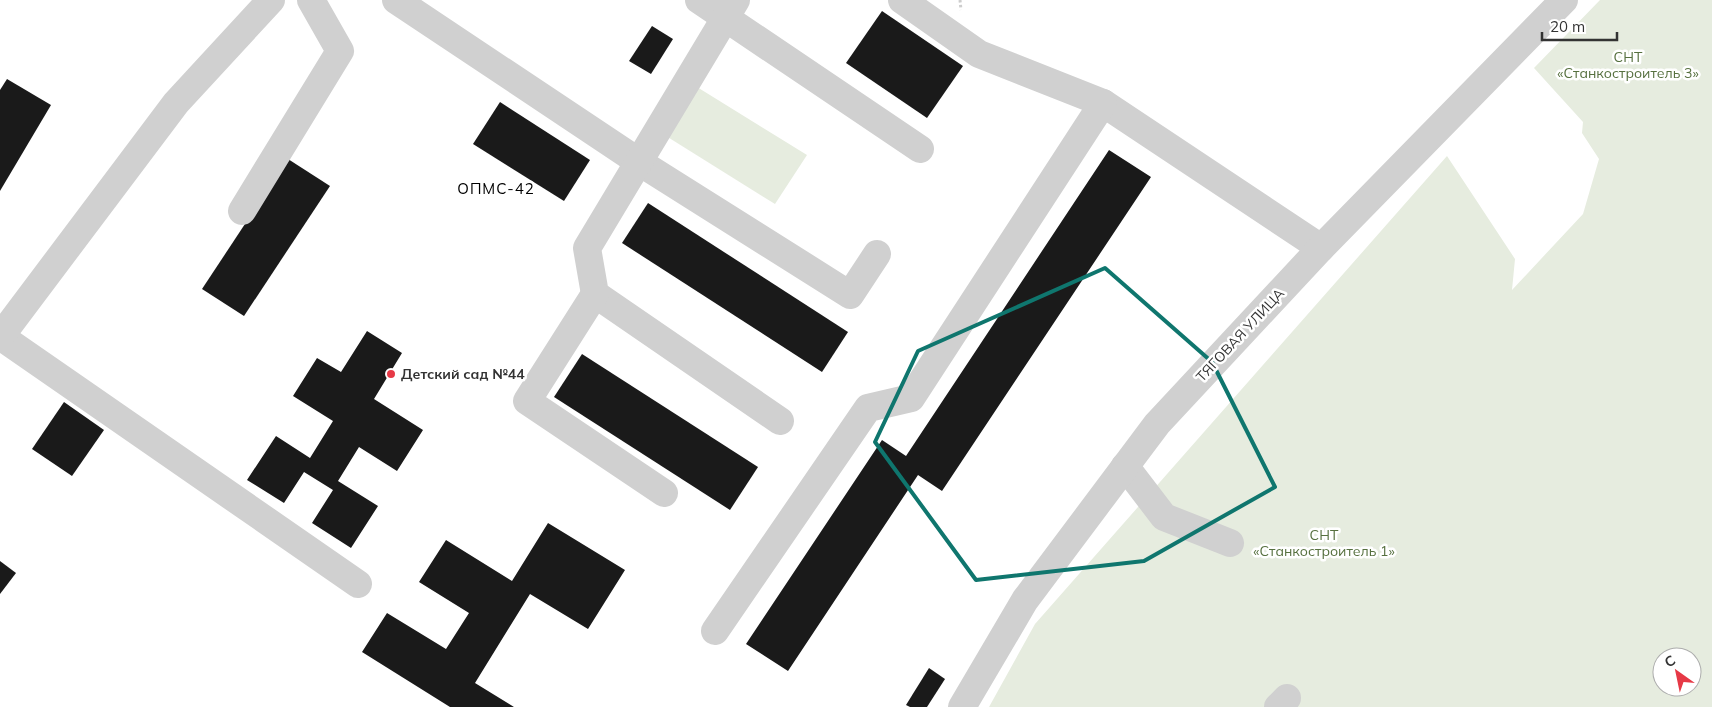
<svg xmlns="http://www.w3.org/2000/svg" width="1712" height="707" viewBox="0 0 1712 707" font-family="Mulish,sans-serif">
	<rect width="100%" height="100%" fill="#fff"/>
	<!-- green -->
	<g fill="#e6ecdf" fill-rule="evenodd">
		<path d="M 1600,0 L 1712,0 L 1712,707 L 989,707 L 1035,624 L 1447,156 L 1515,259 L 1512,290 L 1583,214 L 1599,159 L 1582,133 L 1583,122 L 1534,68 ZM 1662,657 L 1692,657 L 1692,687 L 1662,687 Z"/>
		<polygon points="697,87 807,155 775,204 666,136"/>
	</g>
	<!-- building -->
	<g fill="#1a1a1a">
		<polygon points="882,11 963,66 927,118 846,63"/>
		<polygon points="652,26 673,39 651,74 629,61"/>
		<polygon points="7,79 51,105 0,191 0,90"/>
		<polygon points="500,102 590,160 564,201 473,144"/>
		<polygon points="1109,150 1151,177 942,491 918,475 788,671 746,644 882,440 906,456"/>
		<polygon points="288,159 330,186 244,316 202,289"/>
		<polygon points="648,203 848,332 822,372 622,243"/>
		<polygon points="367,331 402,353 374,399 423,430 397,471 359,447 338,481 378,506 351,548 312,523 333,490 304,472 284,503 247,480 276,436 310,458 333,421 293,396 317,358 341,372"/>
		<polygon points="582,354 758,467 730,510 554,397"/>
		<polygon points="64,402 104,430 72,476 32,449"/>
		<polygon points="548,523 625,570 588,629 530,594 475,683 514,707 450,707 362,652 387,613 446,649 469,613 419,582 446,540 512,581"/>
		<polygon points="0,561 16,573 0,594"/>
		<polygon points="929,668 945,679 927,707 910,707 906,705"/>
	</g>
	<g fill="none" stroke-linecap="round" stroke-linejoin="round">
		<!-- path -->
		<polyline stroke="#cdcdcd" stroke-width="3" stroke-dasharray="2.5 2.5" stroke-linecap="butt" points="960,0 961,10"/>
		<!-- minor -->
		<g stroke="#d0d0d0" stroke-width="28">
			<polyline points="396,0 639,162 850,295 877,254"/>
			<polyline points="699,0 920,149"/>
			<polyline points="736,0 587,248 595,294 780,421"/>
			<polyline points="902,0 979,54 1103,103 1321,248"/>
			<polyline points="242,211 340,51 311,0"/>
			<polyline points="595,294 527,401 664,493"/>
			<polyline points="0,336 358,584"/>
			<polyline points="0,337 176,103 271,0"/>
			<polyline points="1125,466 1164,517 1230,543"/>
			<polyline points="715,631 868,408 911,398 1103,103"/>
			<polyline points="962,707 1025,600 1157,424 1321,248 1564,0"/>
			<polyline points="1278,707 1287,698"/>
		</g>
	</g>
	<!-- marked area -->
	<path fill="none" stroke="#0f766e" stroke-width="4" stroke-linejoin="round" d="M 1105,268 L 1212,362 L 1275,487 L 1144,561 L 976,580 L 875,442 L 918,351 Z"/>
	<!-- markers -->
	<circle fill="#e63946" stroke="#fff" stroke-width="2" cx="391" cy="374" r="5"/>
	<g text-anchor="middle" stroke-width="5" stroke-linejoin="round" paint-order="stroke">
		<!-- park labels -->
		<g font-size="14" fill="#56703f" stroke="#fff">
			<text x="1628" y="62">СНТ<tspan x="1628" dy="16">«Станкостроитель 3»</tspan></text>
			<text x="1324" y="540">СНТ<tspan x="1324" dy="16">«Станкостроитель 1»</tspan></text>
		</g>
		<!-- street labels -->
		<g font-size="14" fill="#333" stroke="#fff">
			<text transform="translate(1240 335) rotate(-47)" y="5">ТЯГОВАЯ УЛИЦА</text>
		</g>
		<!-- poi labels -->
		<g font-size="14" font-weight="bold" fill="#333" stroke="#fff" text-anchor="start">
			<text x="401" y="379">Детский сад №44</text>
		</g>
		<!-- neighbourhood labels -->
		<g font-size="15" letter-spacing="1" fill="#000" stroke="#fff">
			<text x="496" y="194">ОПМС-42</text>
		</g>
	</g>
	<!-- north arrow -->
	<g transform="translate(1677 672) rotate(327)"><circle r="24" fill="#ffffff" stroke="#adadad"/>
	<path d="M0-4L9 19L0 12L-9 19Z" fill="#e63946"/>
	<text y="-8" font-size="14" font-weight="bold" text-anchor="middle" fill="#333333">С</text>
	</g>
	<!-- scale -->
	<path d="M1542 32v8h75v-8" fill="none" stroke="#333333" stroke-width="2.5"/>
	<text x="1550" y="32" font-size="15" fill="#333333" stroke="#ffffff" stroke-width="4" paint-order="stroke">20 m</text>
</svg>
